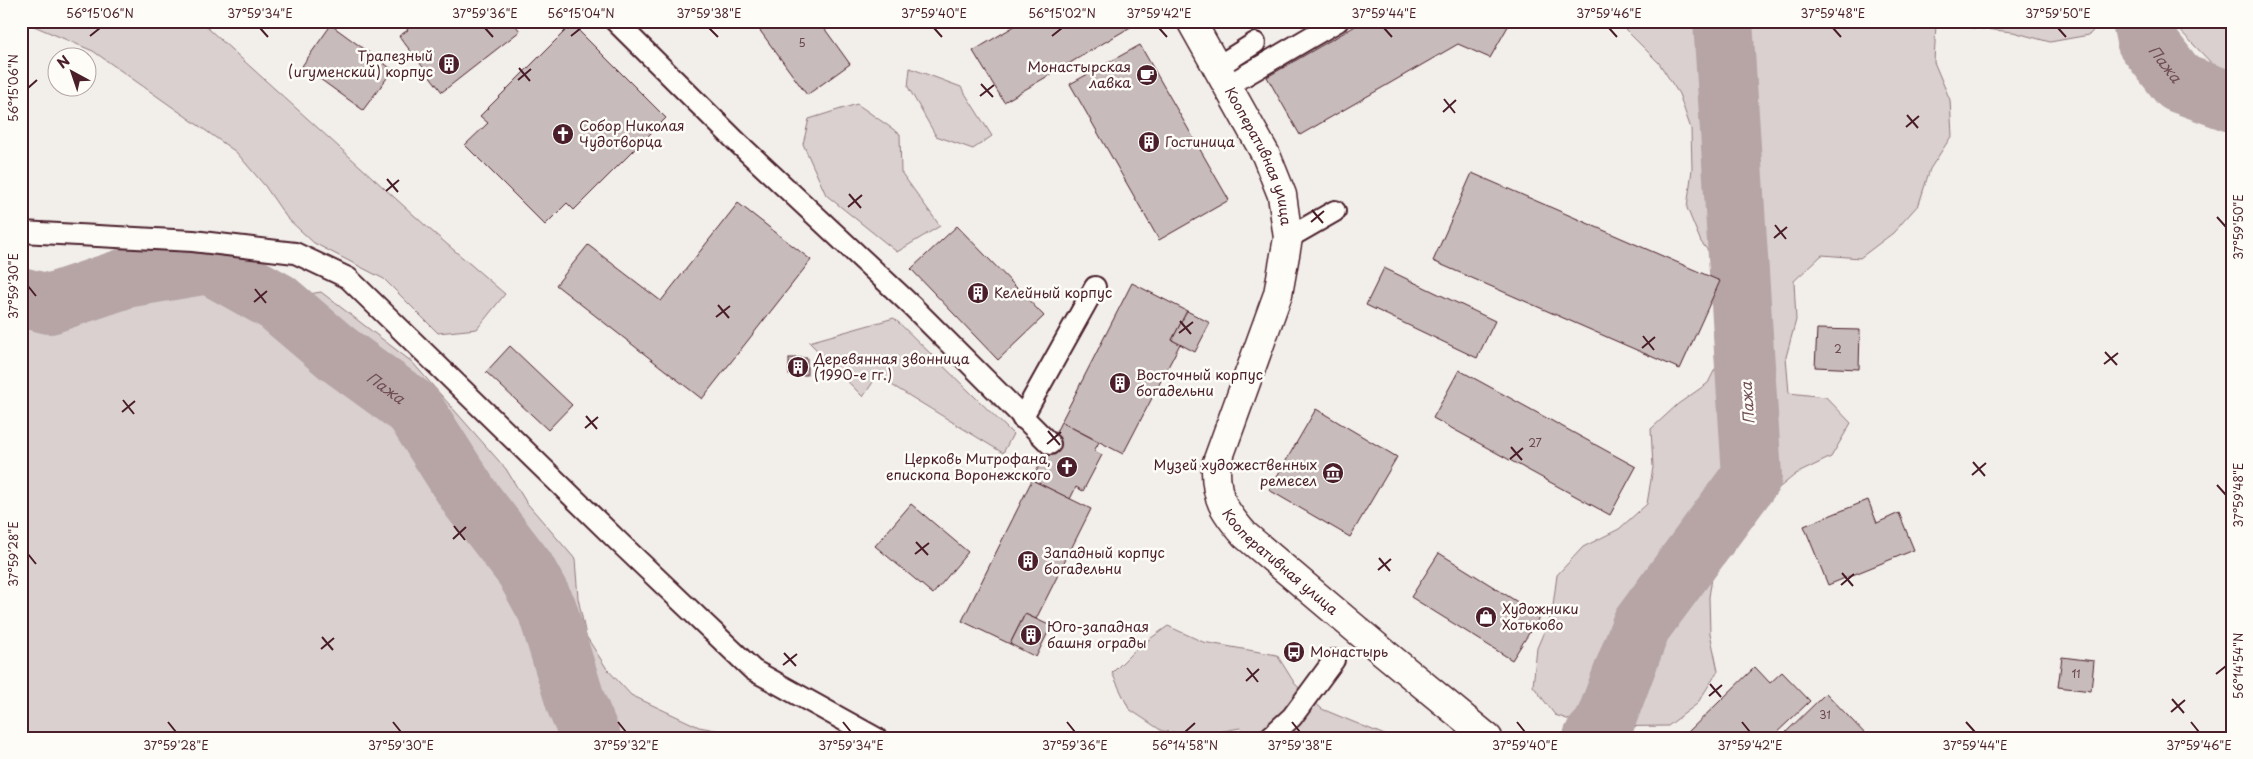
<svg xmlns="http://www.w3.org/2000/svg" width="2253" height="759" viewBox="0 0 2253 759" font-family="'Playpen Sans',sans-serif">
	<rect width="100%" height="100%" fill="#f2efeb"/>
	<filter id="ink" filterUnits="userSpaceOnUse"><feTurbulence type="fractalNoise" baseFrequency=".02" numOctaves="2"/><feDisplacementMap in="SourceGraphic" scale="10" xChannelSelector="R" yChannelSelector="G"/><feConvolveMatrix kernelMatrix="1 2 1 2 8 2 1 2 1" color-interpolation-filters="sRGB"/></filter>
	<g filter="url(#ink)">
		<!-- green -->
		<g fill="#d9d0cf" stroke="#92787d">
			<polygon points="22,21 200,21 427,227 505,294 477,329 438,333 384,279 314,243 287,218 265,186 236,152 93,51"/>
			<polygon points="1617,21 2102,21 2089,35 2050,42 2013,32 1936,24 1934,62 1950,100 1952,135 1930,169 1919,204 1893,233 1860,258 1822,255 1794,281 1796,320 1786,357 1789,393 1826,397 1851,423 1831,457 1796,474 1732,526 1715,559 1709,597 1710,633 1718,671 1697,704 1668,726 1591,727 1555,715 1533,686 1537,648 1552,613 1557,575 1583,547 1619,529 1647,504 1653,467 1651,429 1678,404 1708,383 1726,347 1732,311 1726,273 1701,242 1687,208 1692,169 1691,129 1679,94 1659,63"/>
			<polygon points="2171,21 2232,21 2232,76 2218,70"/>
			<polygon points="910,68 961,87 992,136 973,149 936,136 908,87"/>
			<polygon points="857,104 900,134 901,172 940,226 897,252 826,195 803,144 809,119"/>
			<polygon points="212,287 263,328 285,298 321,292 412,362 506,469 526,502 575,559 578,598 586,636 607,669 631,695 699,727 737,734 746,738 21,738 21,331"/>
			<polygon points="894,318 1013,434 1003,453 877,376 863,397 809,342"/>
			<polygon points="1168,626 1203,642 1277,655 1295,684 1322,709 1392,738 1254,738 1240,728 1201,735 1162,731 1129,709 1112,673 1137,648"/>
		</g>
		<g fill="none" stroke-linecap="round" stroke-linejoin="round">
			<!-- river -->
			<g stroke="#b7a5a6" stroke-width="60">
				<path id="s1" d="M 2142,21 L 2146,40 L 2179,83 L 2232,102"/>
				<path id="s2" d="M 21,297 L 49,304 L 126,278 L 209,264 L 277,302 L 337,353 L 414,409 L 471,499 L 525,569 L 547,609 L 576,703 L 591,738"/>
				<polyline points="1593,738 1603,727 1641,626 1752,476 1723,21"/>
			</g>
		</g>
		<!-- building -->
		<g fill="#c8bbbb" stroke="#4a1f2b">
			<polygon points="401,21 512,21 520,31 442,92 399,36 408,30"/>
			<polygon points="753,21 819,21 850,64 807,95"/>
			<polygon points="1023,21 1138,21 1139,22 1004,102 973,51"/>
			<polygon points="1364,21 1511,21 1490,58 1458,44 1300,135 1267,77"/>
			<polygon points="572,24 666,118 574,210 567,203 545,225 465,145 488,123 480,116"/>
			<polygon points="331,25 393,70 363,110 302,66"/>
			<polygon points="1140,45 1229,200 1159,240 1070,84"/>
			<polygon points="1472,173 1720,281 1680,369 1433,261"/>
			<polygon points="738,203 811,260 702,399 556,285 588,245 661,301"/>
			<polygon points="957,226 1044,316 998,360 911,269"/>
			<polygon points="1384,268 1495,321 1477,358 1366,305"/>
			<polygon points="1132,283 1187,311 1172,340 1180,344 1123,454 1061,422"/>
			<polygon points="1187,311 1210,323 1195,352 1172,340"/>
			<polygon points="1817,329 1860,330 1859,369 1815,367"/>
			<polygon points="510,346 572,405 548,430 486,372"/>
			<rect x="789" y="358" width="18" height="17"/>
			<polygon points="1459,370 1636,467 1610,515 1433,418"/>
			<polygon points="1316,409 1397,457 1350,537 1269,490"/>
			<polygon points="1061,422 1099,442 1094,451 1102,455 1083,491 1076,487 1070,499 1032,480"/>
			<polygon points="1032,480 1091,509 1036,619 1025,614 1010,644 962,621"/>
			<polygon points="1868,500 1877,523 1899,513 1914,550 1828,585 1804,526"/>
			<polygon points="911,504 968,552 933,594 875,546"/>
			<polygon points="1439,553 1540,616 1512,660 1411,597"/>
			<polygon points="1025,614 1051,626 1036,657 1010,644"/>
			<polygon points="2062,657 2094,661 2091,691 2058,687"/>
			<polygon points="1755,667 1770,683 1782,672 1810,701 1771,738 1689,738 1686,734"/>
			<polygon points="1826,693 1869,738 1780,738"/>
		</g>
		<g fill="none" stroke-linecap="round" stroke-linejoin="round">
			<!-- service casing -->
			<g stroke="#4a1f2b" stroke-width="24">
				<g id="service">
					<polyline points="615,21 739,144 912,306 1050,444"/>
					<polyline points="1217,67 1255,43"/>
					<polyline points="1227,86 1338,21"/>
					<polyline points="21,232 193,241 295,253 348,278 622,545 753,670 876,738"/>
					<polyline points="1288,238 1335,211"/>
					<polyline points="1022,418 1095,287"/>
					<polyline points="1269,738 1292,717 1334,660"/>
				</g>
			</g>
			<!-- secondary casing -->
			<g stroke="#4a1f2b" stroke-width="31">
				<g id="secondary">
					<path id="s3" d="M 1191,21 L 1266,155 L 1282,195 L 1288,238 L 1278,294 L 1216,465 C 1215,498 1224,511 1245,535 L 1376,646 L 1488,738"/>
				</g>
			</g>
			<!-- service -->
			<use href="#service" stroke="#fdfcf7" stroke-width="20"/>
			<!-- secondary -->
			<use href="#secondary" stroke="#fdfcf7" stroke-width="28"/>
		</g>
	</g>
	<!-- ticks -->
	<path fill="none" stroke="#4a1f2b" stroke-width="2" d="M 260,28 L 268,37M 485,28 L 493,37M 709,28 L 718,37M 934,28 L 942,37M 1159,28 L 1167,37M 1384,28 L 1392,37M 1609,28 L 1617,37M 1833,28 L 1841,37M 2058,28 L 2066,37M 90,36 L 100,28M 571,36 L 581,28M 1052,36 L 1062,28M 519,68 L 530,81M 518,80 L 531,69M 981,84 L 993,97M 28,88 L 37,80M 980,96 L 994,85M 1444,99 L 1455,113M 1443,112 L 1456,100M 1907,115 L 1918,128M 1906,127 L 1919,116M 387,179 L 398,192M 386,191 L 399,180M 849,194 L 861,208M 848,207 L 862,195M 1312,210 L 1323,223M 2217,217 L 2226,227M 1311,222 L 1324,211M 1775,225 L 1786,239M 1774,238 L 1787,227M 28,286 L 36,296M 255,289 L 266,303M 254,302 L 267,291M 718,305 L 729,318M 716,317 L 730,306M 1180,321 L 1191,334M 1179,333 L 1193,322M 1643,336 L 1654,350M 1642,348 L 1655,337M 2105,352 L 2117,365M 2104,364 L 2118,353M 123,400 L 134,414M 122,412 L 135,401M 586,416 L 597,429M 585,428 L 598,417M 1048,431 L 1060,445M 1047,444 L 1061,432M 1511,447 L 1522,460M 1510,459 L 1523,448M 1973,462 L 1985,476M 1972,475 L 1986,463M 2217,485 L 2226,495M 454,526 L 465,540M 453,539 L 466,527M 916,542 L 928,555M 28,554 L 36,564M 915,554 L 929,543M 1379,558 L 1390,571M 1378,570 L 1391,559M 1842,573 L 1853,586M 1841,585 L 1854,574M 322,637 L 333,650M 321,649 L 334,638M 784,653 L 796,666M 783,665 L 797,654M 1247,668 L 1258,682M 2216,674 L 2226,666M 1246,681 L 1259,669M 1710,684 L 1721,697M 1709,696 L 1722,685M 2172,699 L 2184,713M 2171,712 L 2185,700M 168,722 L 176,732M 393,722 L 401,732M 618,722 L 626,732M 843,722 L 851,732M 1067,722 L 1075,732M 1292,722 L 1300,732M 1517,722 L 1525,732M 1742,722 L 1750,732M 1966,722 L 1975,732M 2191,722 L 2199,732M 1185,732 L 1195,723"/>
	<!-- icons -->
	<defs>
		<g id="building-disc" transform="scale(1.125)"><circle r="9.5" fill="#4a1f2b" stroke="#fdfcf7"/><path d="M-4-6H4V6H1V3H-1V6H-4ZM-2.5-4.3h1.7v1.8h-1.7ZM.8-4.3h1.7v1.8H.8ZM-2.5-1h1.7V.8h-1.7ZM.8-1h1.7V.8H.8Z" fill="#fff"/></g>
		<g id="cafe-disc" transform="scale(1.125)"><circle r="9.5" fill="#4a1f2b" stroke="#fdfcf7"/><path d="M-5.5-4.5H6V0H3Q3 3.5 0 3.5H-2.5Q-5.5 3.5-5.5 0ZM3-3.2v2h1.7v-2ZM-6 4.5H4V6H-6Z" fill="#fff"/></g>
		<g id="church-disc" transform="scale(1.125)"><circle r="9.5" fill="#4a1f2b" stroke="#fdfcf7"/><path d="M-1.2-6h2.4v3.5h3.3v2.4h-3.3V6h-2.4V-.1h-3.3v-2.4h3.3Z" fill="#fff"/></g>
		<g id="museum-disc" transform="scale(1.125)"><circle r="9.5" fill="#4a1f2b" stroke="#fdfcf7"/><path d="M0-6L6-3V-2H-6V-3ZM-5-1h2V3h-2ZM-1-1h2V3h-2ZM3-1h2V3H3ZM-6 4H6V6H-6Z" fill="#fff"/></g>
		<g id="shop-disc" transform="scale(1.125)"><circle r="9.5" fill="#4a1f2b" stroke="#fdfcf7"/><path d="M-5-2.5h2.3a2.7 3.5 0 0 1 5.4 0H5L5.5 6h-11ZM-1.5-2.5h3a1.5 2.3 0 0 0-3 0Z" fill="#fff"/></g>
		<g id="bus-disc" transform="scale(1.125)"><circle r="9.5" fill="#4a1f2b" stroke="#fdfcf7"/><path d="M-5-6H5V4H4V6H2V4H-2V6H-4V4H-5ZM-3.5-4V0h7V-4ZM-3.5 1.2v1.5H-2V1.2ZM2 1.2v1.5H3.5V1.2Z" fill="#fff"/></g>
	</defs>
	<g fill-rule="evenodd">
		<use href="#building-disc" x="449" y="64"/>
		<use href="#cafe-disc" x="1147" y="75"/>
		<use href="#church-disc" x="563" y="134"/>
		<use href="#building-disc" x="1149" y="142"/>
		<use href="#building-disc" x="978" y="293"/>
		<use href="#building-disc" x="798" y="367"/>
		<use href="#building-disc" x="1120" y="383"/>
		<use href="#church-disc" x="1067" y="467"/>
		<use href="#museum-disc" x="1333" y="473"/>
		<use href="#building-disc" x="1028" y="561"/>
		<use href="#shop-disc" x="1486" y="617"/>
		<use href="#building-disc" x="1031" y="635"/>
		<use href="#bus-disc" x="1294" y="652"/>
	</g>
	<g text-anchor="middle" stroke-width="5" stroke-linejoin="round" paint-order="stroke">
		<!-- number labels -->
		<g font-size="11" fill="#6a464f">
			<text x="802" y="47">5</text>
			<text x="1838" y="353">2</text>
			<text x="1535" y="447">27</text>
			<text x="2076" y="678">11</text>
			<text x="1825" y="719">31</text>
		</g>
		<!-- poi labels -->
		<g font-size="14" fill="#4a1f2b" stroke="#fdfcf7" text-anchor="start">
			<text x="433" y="61" text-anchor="end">Трапезный<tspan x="433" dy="16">(игуменский) корпус</tspan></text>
			<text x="1131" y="72" text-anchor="end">Монастырская<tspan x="1131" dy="16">лавка</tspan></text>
			<text x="579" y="131">Собор Николая<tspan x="579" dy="16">Чудотворца</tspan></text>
			<text x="1165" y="147">Гостиница</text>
			<text x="994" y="298">Келейный корпус</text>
			<text x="814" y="364">Деревянная звонница<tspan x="814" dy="16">(1990-е гг.)</tspan></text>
			<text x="1136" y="380">Восточный корпус<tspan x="1136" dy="16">богадельни</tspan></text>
			<text x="1051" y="464" text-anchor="end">Церковь Митрофана,<tspan x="1051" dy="16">епископа Воронежского</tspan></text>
			<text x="1317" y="470" text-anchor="end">Музей художественных<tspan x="1317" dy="16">ремесел</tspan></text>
			<text x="1044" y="558">Западный корпус<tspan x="1044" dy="16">богадельни</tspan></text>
			<text x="1502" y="614">Художники<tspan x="1502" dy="16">Хотьково</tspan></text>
			<text x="1047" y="632">Юго-западная<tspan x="1047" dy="16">башня ограды</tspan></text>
			<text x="1310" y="657">Монастырь</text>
		</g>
		<!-- street labels -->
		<g font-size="14" fill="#4a1f2b" stroke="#fdfcf7">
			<text dy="5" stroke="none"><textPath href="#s3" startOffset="152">Кооперативная улица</textPath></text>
			<text dy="5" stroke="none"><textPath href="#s3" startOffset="601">Кооперативная улица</textPath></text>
		</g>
		<!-- water labels -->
		<g font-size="15" font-style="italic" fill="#704e56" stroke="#fdfcf7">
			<text dy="5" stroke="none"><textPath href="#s1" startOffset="50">Пажа</textPath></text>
			<text dy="5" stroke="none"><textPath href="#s2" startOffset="411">Пажа</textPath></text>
			<text transform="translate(1748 403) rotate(-94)" y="5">Пажа</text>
		</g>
	</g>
	<!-- margin -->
	<rect width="2253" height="759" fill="none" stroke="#fdfcf7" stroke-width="55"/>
	<!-- north arrow -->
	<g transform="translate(72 72) rotate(320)"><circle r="24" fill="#fdfcf7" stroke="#b5a4a5"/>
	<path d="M0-4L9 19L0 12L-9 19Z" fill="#4a1f2b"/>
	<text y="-8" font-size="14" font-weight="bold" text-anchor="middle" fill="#4a1f2b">N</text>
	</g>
	<rect x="28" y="28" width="2198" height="704" fill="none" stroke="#4a1f2b" stroke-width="2"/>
	<g font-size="12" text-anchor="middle" fill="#4a1f2b">
		<text x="100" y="18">56°15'06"N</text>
		<text x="260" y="18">37°59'34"E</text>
		<text x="485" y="18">37°59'36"E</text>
		<text x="581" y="18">56°15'04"N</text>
		<text x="709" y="18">37°59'38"E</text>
		<text x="934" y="18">37°59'40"E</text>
		<text x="1062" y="18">56°15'02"N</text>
		<text x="1159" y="18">37°59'42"E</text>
		<text x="1384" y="18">37°59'44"E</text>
		<text x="1609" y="18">37°59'46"E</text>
		<text x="1833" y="18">37°59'48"E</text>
		<text x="2058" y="18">37°59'50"E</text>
		<text transform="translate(14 88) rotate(-90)" y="4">56°15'06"N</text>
		<text transform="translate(2239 227) rotate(-90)" y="4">37°59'50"E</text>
		<text transform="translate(14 286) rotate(-90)" y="4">37°59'30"E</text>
		<text transform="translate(2239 495) rotate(-90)" y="4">37°59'48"E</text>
		<text transform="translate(14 554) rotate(-90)" y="4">37°59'28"E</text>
		<text transform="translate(2239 666) rotate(-90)" y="4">56°14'54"N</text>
		<text x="176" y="750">37°59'28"E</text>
		<text x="401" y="750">37°59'30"E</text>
		<text x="626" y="750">37°59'32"E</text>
		<text x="851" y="750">37°59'34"E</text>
		<text x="1075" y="750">37°59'36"E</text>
		<text x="1185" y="750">56°14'58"N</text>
		<text x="1300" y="750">37°59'38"E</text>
		<text x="1525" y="750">37°59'40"E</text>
		<text x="1750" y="750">37°59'42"E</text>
		<text x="1975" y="750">37°59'44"E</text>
		<text x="2199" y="750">37°59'46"E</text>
	</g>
</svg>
